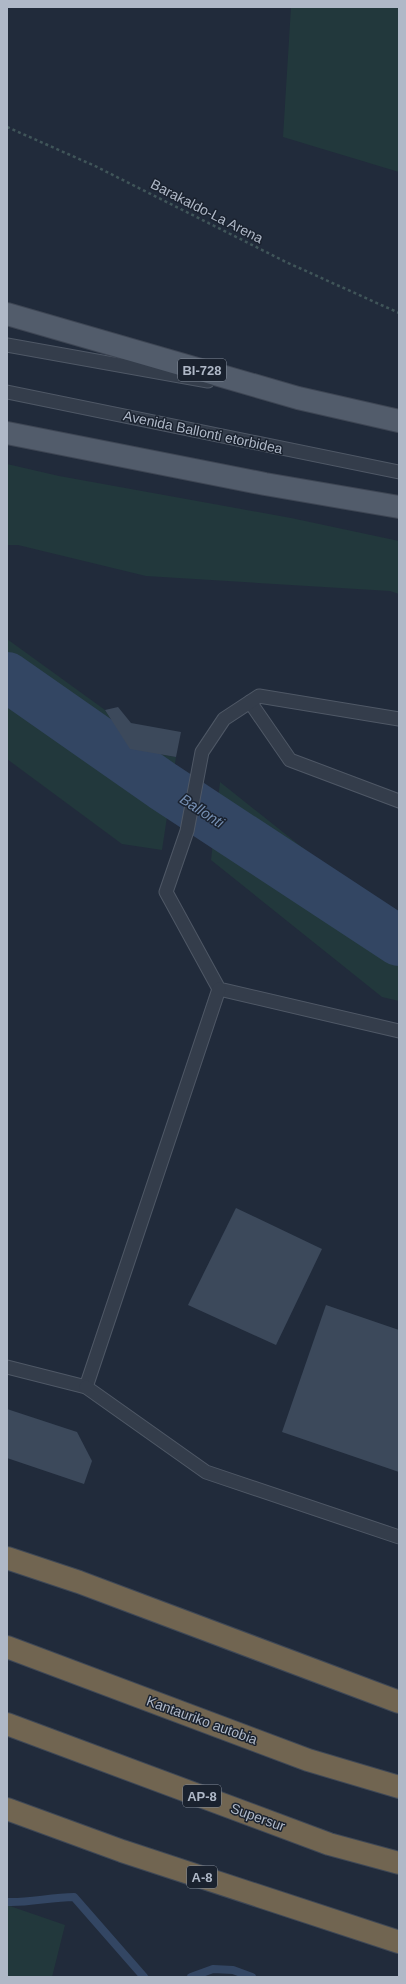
<svg xmlns="http://www.w3.org/2000/svg" width="406" height="1984" viewBox="0 0 406 1984" font-family="Helvetica,sans-serif">
	<rect width="100%" height="100%" fill="#212b3b"/>
	<!-- green -->
	<g fill="#22383c">
		<polygon points="291,7 399,7 399,172 283,137"/>
		<polygon points="7,464 59,476 291,518 399,541 399,594 390,591 146,576 18,545 7,545"/>
		<polygon points="7,639 105,710 130,749 176,757 162,850 122,844 7,759"/>
		<polygon points="220,782 378,908 399,922 399,1001 382,997 211,860"/>
		<polygon points="7,1905 65,1925 52,1977 7,1977"/>
	</g>
	<g fill="none" stroke-linecap="round" stroke-linejoin="round">
		<!-- stream -->
		<g stroke="#334663" stroke-width="8">
			<path d="M 7,1902 C 29,1903 51,1897 74,1897 L 144,1977"/>
			<polyline points="191,1977 213,1969 233,1970 252,1977"/>
		</g>
		<!-- river -->
		<polyline stroke="#334663" stroke-width="50" points="7,677 163,786 399,941"/>
	</g>
	<!-- building -->
	<g fill="#3c495b">
		<polygon points="118,707 131,723 181,732 176,757 130,749 105,710"/>
		<polygon points="236,1208 322,1249 276,1345 188,1305"/>
		<polygon points="326,1305 399,1330 399,1472 282,1432"/>
		<polygon points="7,1409 77,1432 92,1461 84,1484 7,1458"/>
	</g>
	<g fill="none" stroke-linecap="round" stroke-linejoin="round">
		<!-- lane casing -->
		<g stroke="#4f5866" stroke-width="15">
			<g id="lane">
				<polyline points="7,345 208,381"/>
				<polyline points="7,392 399,472"/>
				<polyline points="250,702 290,760 399,801"/>
				<polyline points="399,719 259,696 224,719 202,752 187,831 166,892 219,989 399,1031"/>
				<polyline points="7,1367 86,1387 219,989"/>
				<polyline points="86,1387 206,1472 399,1537"/>
			</g>
		</g>
		<!-- primary casing -->
		<g stroke="#3e4654" stroke-width="24">
			<g id="primary">
				<polyline points="7,314 298,398 399,421"/>
				<polyline points="7,433 265,484 399,507"/>
			</g>
		</g>
		<!-- highway casing -->
		<g stroke="#3f4856" stroke-width="24">
			<g id="highway">
				<polyline points="7,1558 79,1582 399,1702"/>
				<polyline points="7,1647 308,1760 399,1787"/>
				<polyline points="7,1724 329,1844 399,1863"/>
				<polyline points="7,1809 122,1851 399,1942"/>
			</g>
		</g>
		<!-- path -->
		<polyline stroke="#405559" stroke-width="2.5" stroke-dasharray="3 3" stroke-linecap="butt" points="7,127 95,166 286,262 399,313"/>
		<!-- lane -->
		<use href="#lane" stroke="#343d4b" stroke-width="13"/>
		<!-- primary -->
		<use href="#primary" stroke="#525c6b" stroke-width="22"/>
		<!-- highway -->
		<use href="#highway" stroke="#716551" stroke-width="22"/>
	</g>
	<g text-anchor="middle" stroke-width="3" stroke-linejoin="round" paint-order="stroke">
		<!-- shield labels -->
		<g fill="#1a222f" stroke="#828b99" stroke-width="1">
			<rect x="178" y="359" width="48" height="22" rx="3"/>
			<rect x="183" y="1785" width="38" height="22" rx="3"/>
			<rect x="187" y="1866" width="30" height="22" rx="3"/>
		</g>
		<g font-size="13" font-weight="bold" fill="#afb8c7">
			<text x="202" y="375">BI-728</text>
			<text x="202" y="1801">AP-8</text>
			<text x="202" y="1882">A-8</text>
		</g>
		<!-- street labels -->
		<g font-size="14" fill="#afb8c7" stroke="#1a222f">
			<text transform="translate(207 211) rotate(27)" y="5">Barakaldo-La Arena</text>
			<text transform="translate(203 432) rotate(12)" y="5">Avenida Ballonti etorbidea</text>
			<text transform="translate(202 1720) rotate(20)" y="5">Kantauriko autobia</text>
			<text transform="translate(258 1817) rotate(20)" y="5">Supersur</text>
		</g>
		<!-- water labels -->
		<g font-size="15" font-style="italic" fill="#758eb1" stroke="#1a222f">
			<text transform="translate(202 811) rotate(33)" y="5">Ballonti</text>
		</g>
	</g>
	<!-- border -->
	<rect width="406" height="1984" fill="none" stroke="#afb8c7" stroke-width="16"/>
</svg>
